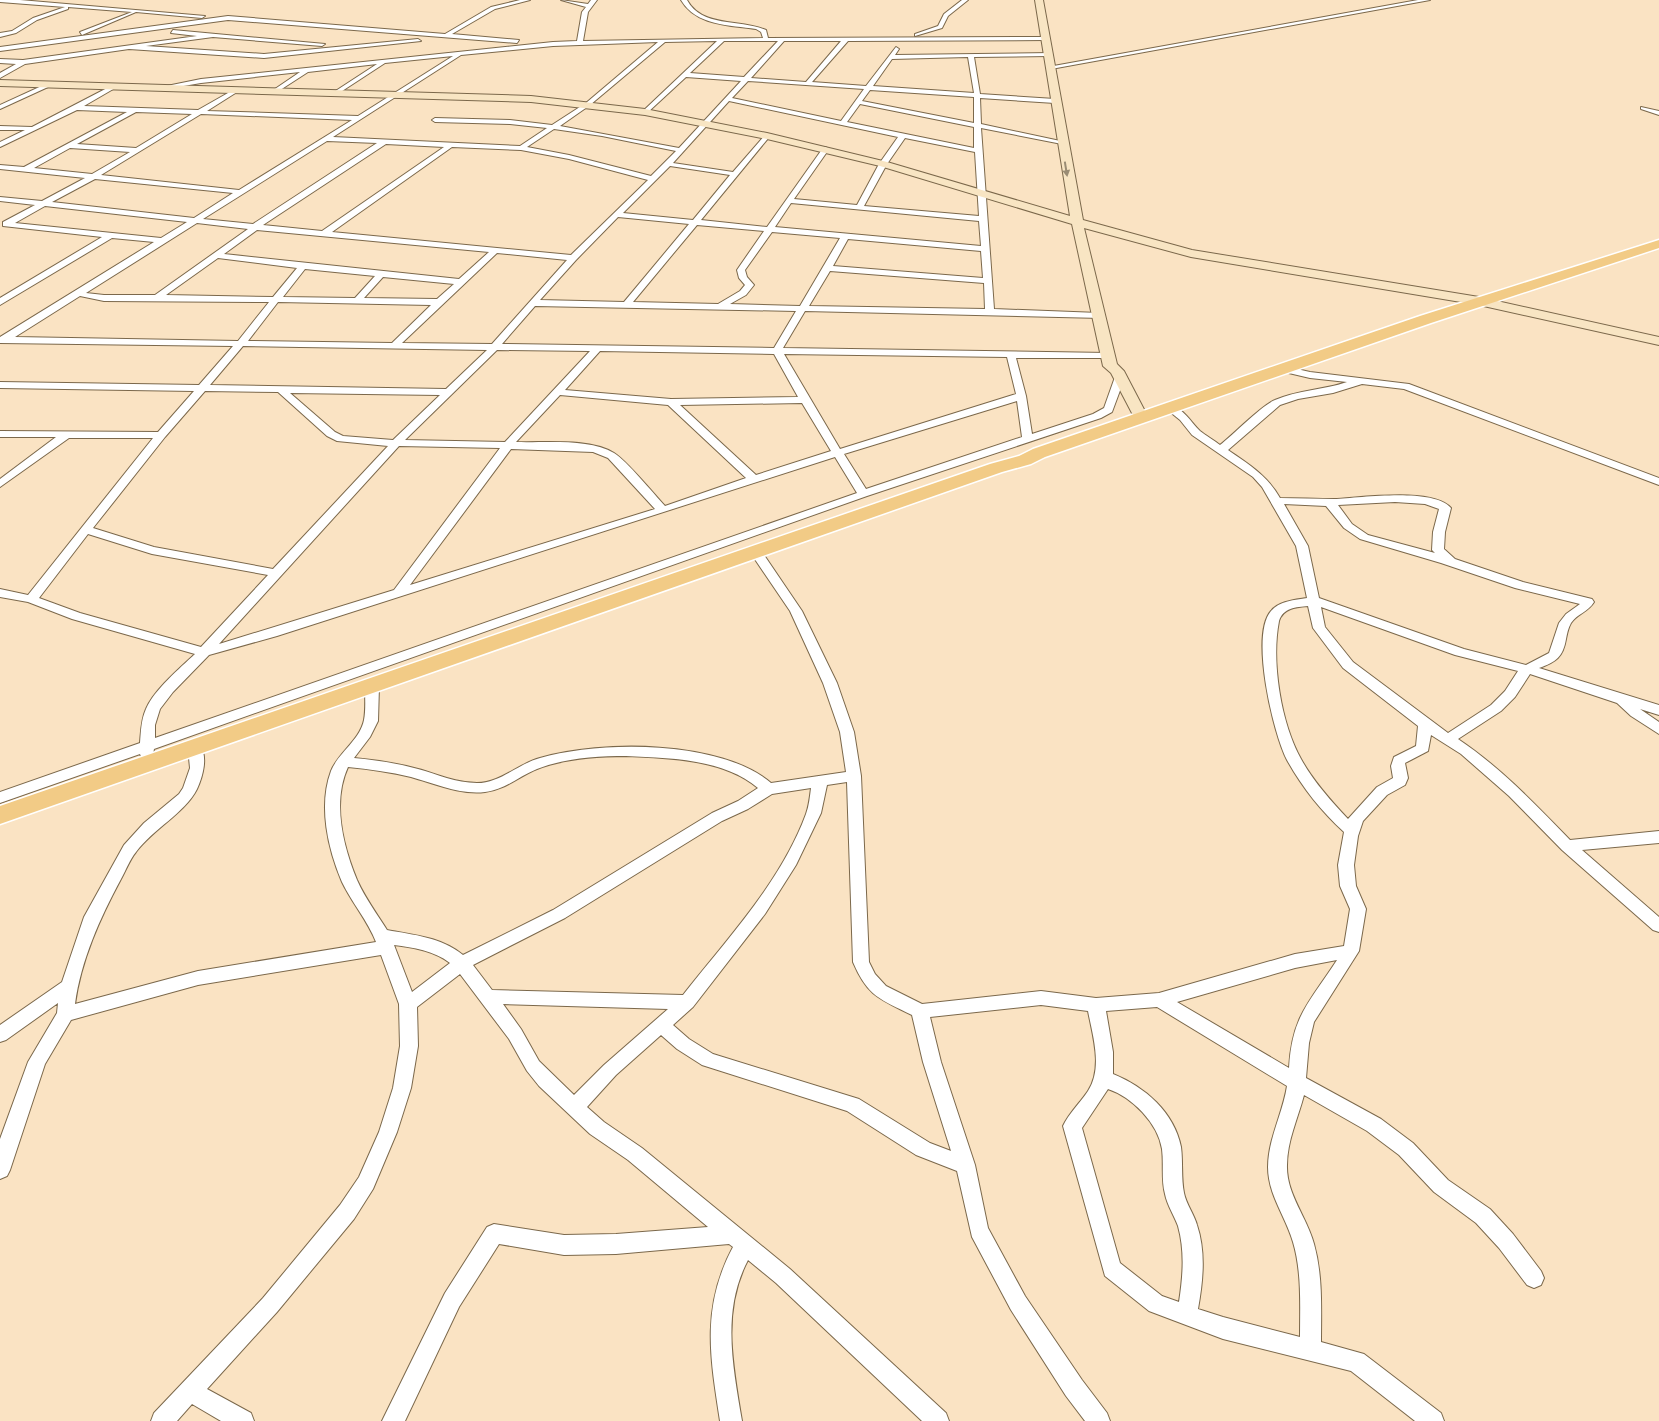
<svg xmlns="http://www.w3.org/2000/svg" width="1659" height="1421" viewBox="0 0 1659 1421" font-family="'Archivo Narrow',sans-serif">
	<rect width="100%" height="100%" fill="#fae3c3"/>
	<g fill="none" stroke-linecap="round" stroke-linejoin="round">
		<!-- street casing -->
		<g stroke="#7b684b" stroke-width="2">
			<g id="street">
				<polygon points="0,0 20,0 205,16 202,18 136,12 82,35 80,32 132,12 68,7 68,9 37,20 16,33 0,37 0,33 12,31 33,18 65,7 0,2"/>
				<polygon points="520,0 530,0 495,9 452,34 519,40 517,43 228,20 0,51 0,47 228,16 445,34 491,7"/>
				<path d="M 561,0 L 588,4 L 591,0 L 597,0 L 588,12 L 583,41 L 763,38 L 761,32 L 756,29 C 730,25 696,26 681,0 L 687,0 C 702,28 741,19 766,30 L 768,38 L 1048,37 L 1046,40 L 848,41 L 812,82 L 866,86 L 896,47 L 899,49 L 895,55 L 1051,53 L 1049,56 L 974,57 L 980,94 L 1055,99 L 1058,101 L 1055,103 L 980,98 L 981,124 L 1065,142 L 1062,144 L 981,128 L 994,309 L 1099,313 L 1104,316 L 1102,318 L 805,311 L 783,348 L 1108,353 L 1111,354 L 1111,358 L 1016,358 L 1026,396 L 1032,434 L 1093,414 L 1104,408 L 1115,377 L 1117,375 L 1123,375 L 1125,377 L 1112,412 L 1101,418 L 867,496 L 154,749 L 152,759 L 142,759 L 140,754 L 0,803 L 0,792 L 140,743 C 141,731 141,720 146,709 C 154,690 180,668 195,654 L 72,619 L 28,602 L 0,597 L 0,589 L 28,595 L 153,438 L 69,438 L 0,487 L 0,479 L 56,437 L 0,437 L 0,431 L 158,432 L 194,391 L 0,388 L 0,382 L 199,385 L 233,346 L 0,343 L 0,337 L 154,242 L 112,238 L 0,305 L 0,298 L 102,237 L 3,226 L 3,222 L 35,205 L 0,201 L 0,197 L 42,201 L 85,178 L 0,169 L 0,165 L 24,167 L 127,112 L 77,110 L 0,147 L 0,142 L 25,130 L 0,130 L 0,126 L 32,127 L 113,85 L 115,86 L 115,88 L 84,106 L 198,110 L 235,89 L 237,90 L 237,92 L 207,111 L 358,116 L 453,56 L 385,63 L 336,95 L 333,93 L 334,92 L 377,64 L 308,72 L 274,94 L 271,92 L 272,91 L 300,72 L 201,83 L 160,90 L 157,88 L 201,79 L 553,42 L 577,41 L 582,12 L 586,7 ZM 717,41 L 642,112 L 647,113 L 686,77 L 741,81 L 679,148 L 560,126 L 590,105 L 665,42 ZM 724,41 L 778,41 L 744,77 L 690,73 ZM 784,41 L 841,41 L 806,82 L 751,78 ZM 658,42 L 586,103 L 552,125 L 510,120 L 435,118 L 432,120 L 435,122 L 510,124 L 547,128 L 520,146 L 333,137 L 461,55 L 553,46 ZM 968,57 L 974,93 L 873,86 L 892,59 ZM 748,81 L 864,89 L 841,121 L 732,98 ZM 870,90 L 974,97 L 974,123 L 862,101 ZM 729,101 L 898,137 L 879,164 L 857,205 L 794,199 L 829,149 L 825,147 L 823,148 L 767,227 L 701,220 L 770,136 L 765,135 L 733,172 L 673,163 ZM 860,104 L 974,127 L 974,148 L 847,122 ZM 136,112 L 192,114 L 136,148 L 77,144 ZM 201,114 L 352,120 L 239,190 L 101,175 ZM 554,129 L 602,136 L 676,151 L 651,176 L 569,155 L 527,147 ZM 905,138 L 975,152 L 979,216 L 864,206 L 887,164 ZM 327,141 L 377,143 L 253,224 L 203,219 ZM 386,144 L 444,147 L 322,231 L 263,225 ZM 452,147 L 521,150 L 569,159 L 648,180 L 571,255 L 332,232 ZM 70,148 L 130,152 L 92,174 L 34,168 ZM 670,166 L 730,175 L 693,220 L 623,213 ZM 95,179 L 233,193 L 194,218 L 52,202 ZM 791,203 L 979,221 L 981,246 L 775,227 ZM 45,206 L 187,222 L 161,238 L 15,223 ZM 618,217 L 689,224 L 624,302 L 540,300 L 576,260 ZM 197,223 L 248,229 L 155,295 L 104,295 L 86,293 ZM 697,225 L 764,231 L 737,270 L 739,278 L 745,285 L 740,291 L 718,304 L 633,302 ZM 257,230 L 489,252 L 459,279 L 224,254 ZM 772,232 L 840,238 L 800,306 L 730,304 L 746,295 L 754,285 L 747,277 L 745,270 ZM 848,239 L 981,251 L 983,278 L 833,266 ZM 497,253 L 567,260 L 492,344 L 402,343 ZM 218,258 L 297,268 L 273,297 L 166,295 ZM 305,269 L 375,276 L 355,298 L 283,297 ZM 830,271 L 984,283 L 985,309 L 809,306 ZM 383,277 L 454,284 L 437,299 L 364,298 ZM 80,296 L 104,301 L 269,302 L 238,341 L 15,337 ZM 278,302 L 431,305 L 392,343 L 248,341 ZM 535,306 L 796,311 L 774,348 L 502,344 ZM 243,346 L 487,350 L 446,389 L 210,385 ZM 497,350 L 590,351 L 505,442 L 405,440 ZM 600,351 L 774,354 L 798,397 L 671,399 L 565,390 ZM 784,354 L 1007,357 L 1016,394 L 840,449 ZM 205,391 L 278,392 L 327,436 L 337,441 L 388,446 L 273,569 L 154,547 L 93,528 L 165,437 ZM 290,393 L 440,395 L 393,440 L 343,436 L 335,432 ZM 560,395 L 668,405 L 746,478 L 665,506 C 653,493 627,461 614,453 C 589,438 546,443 516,442 ZM 1017,401 L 1022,437 L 866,489 L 844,454 ZM 802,403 L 831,451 L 756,475 L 680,405 ZM 399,446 L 500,448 L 394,590 L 219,644 ZM 511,449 L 593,452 L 608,458 L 655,509 L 410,585 ZM 835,457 L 857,493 L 155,738 L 155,725 L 160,709 L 173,692 L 209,655 L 277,636 ZM 88,534 L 152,554 L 268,575 L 201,647 L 80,613 L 39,598 Z"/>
				<polygon points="962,0 968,0 948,16 942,28 915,36 915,34 938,26 944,14"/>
				<polygon points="1418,0 1430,0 1051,69 1048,67"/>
				<polygon points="173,30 325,44 322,46 213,37 146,46 264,54 418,39 421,41 264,58 129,49 25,64 0,78 0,73 16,64 0,63 0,59 23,60 197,36 171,33"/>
				<polygon points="46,84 49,86 48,87 0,109 0,105"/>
				<polygon points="1641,107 1659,111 1659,115 1641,109"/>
				<path d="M 1279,365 L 1310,372 L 1409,384 L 1659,478 L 1659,485 L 1404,389 L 1362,384 L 1333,393 L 1298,399 L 1280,405 L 1228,450 C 1248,464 1267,475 1280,498 C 1298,498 1316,499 1334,499 C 1360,498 1433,487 1451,508 L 1445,532 L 1444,549 L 1455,559 L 1523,582 L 1592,599 L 1594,602 C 1588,612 1577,614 1571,623 C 1568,628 1567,634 1566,639 C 1563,657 1556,662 1539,668 L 1659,705 L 1659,715 L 1640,709 L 1659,722 L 1659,734 L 1631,716 L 1617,703 L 1530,674 L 1515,697 L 1501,711 L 1458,739 C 1500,767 1535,804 1570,840 L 1659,831 L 1659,843 L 1582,850 L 1659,917 L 1659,932 L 1653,930 L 1562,850 L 1509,796 L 1461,754 L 1431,735 L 1428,751 L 1405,763 L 1408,778 L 1405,785 L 1387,795 L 1363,821 L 1358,836 L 1354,865 L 1356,886 L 1366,909 L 1359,951 L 1314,1022 L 1309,1043 L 1306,1078 L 1381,1119 L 1413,1143 L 1448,1180 L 1490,1209 L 1513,1234 L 1541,1271 L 1544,1278 L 1541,1285 L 1534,1288 L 1527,1285 L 1499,1248 L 1476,1223 L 1434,1192 L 1399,1155 L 1367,1131 L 1304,1095 C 1298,1118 1287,1141 1287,1165 C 1286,1194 1307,1217 1314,1244 C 1323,1276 1321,1310 1321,1342 L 1364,1354 L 1441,1413 L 1444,1421 L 1415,1421 L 1351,1371 L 1223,1339 L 1149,1311 L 1105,1276 L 1063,1126 C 1069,1113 1080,1103 1088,1091 C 1103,1068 1093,1037 1088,1011 L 1041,1005 L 930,1017 L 941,1062 L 975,1165 L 988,1228 L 1025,1296 L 1082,1380 L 1107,1413 L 1110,1421 L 1085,1421 L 1066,1396 L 1011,1310 L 972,1237 L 957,1171 L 916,1155 L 847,1111 L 702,1065 L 677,1049 L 661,1035 L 616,1075 L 587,1107 L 604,1122 L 642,1148 L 790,1269 L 946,1413 L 949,1421 L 922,1421 L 776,1283 L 748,1260 C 721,1311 733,1367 742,1421 L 720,1421 C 710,1357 701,1307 733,1247 L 729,1244 L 616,1254 L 564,1255 L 499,1244 L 459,1307 L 405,1421 L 382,1421 L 445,1293 L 487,1227 L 494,1224 L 564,1235 L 616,1234 L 708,1227 L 628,1160 L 590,1134 L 539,1086 L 527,1071 L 509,1039 L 460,974 L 417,1007 L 418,1046 L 411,1088 L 397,1132 L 373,1189 L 354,1219 L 277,1312 L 207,1389 L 251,1413 L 254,1421 L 221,1421 L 192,1404 L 177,1421 L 151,1421 L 154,1413 L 263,1298 L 340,1205 L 359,1177 L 379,1132 L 393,1088 L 400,1046 L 399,1004 L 381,955 L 198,985 L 71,1020 L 45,1064 L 10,1170 L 7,1176 L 0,1179 L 0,1139 L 28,1062 L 57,1013 L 58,1003 L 6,1040 L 0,1042 L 0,1025 L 62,982 L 84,917 L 124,845 L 144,823 L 179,794 L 183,788 L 190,768 L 188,748 L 190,745 L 200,745 C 208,757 203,776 197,789 C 185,813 153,829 136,852 C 130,859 126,870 121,879 C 100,918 81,960 75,1004 L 198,971 L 376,942 C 368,921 352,903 342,882 C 328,849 318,806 331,771 C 338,753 360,740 364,720 C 366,710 365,697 365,686 L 367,683 L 377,683 L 379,686 L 378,721 L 370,737 L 354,758 C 375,760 397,763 418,769 C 437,774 456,783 477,783 C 500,783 518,764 540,758 C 601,740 721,740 771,783 L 846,772 L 840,732 L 823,683 L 790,611 L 750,552 L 756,548 L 760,549 L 802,611 L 837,683 L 854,732 L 861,776 L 869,962 L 875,974 L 886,986 L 922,1004 L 1041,991 L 1096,998 L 1159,993 L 1295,954 L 1344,946 L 1350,909 L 1340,886 L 1338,865 L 1344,832 C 1321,811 1302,787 1287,760 C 1273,733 1250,635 1271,611 C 1279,601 1295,600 1307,598 L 1296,546 L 1262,487 L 1253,477 L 1192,435 L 1180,420 L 1164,407 L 1169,404 C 1183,408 1190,421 1200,431 C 1206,436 1214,440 1220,445 C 1233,435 1262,405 1275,400 C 1298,390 1324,390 1347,382 L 1310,378 L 1276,370 L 1276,366 ZM 1395,502 L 1425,504 L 1439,509 L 1433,532 L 1432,550 L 1435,553 L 1368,535 L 1352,524 L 1338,505 ZM 1284,504 L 1326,506 L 1344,528 L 1360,539 L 1441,563 L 1515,588 L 1580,604 L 1566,614 L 1559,623 L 1549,653 L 1526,665 L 1464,649 L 1319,598 L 1308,546 ZM 1308,606 L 1313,628 L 1343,668 L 1418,726 L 1416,746 L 1394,757 L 1391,766 L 1393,778 L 1377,787 L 1348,819 C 1331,801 1313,781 1301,759 C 1281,723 1271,662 1279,621 C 1283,608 1296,607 1308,606 ZM 1321,607 L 1455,655 L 1518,671 L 1505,691 L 1491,705 L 1448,733 L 1353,662 L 1325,627 ZM 626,756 C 670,758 724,759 758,788 L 738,801 L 712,813 L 553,910 L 463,955 C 441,937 414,935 387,930 C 377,914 365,898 357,880 C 343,846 332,802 348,767 C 369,769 390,772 411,777 C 436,784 460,795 485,792 C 505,790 519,776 537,769 C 565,758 597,756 626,756 ZM 847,782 L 853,962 C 868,997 880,999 912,1015 L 923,1062 L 951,1151 L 930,1143 L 859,1099 L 713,1054 L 689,1039 L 673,1025 L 693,1007 L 765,914 L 796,865 L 821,813 L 827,785 ZM 811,788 C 810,796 809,806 806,814 C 781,882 727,939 683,995 L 492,990 L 473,965 L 565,918 L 722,821 L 748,809 L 772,794 ZM 394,945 C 414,948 433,950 450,963 L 412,992 ZM 1337,960 C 1310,1002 1292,1015 1289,1068 L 1177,1002 L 1295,968 ZM 503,1004 L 668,1009 L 604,1065 L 574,1095 L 539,1061 L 521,1029 ZM 1157,1007 L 1287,1086 C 1283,1113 1268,1139 1268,1167 C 1268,1195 1286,1217 1293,1242 C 1302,1272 1300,1306 1300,1337 L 1223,1317 L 1198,1309 C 1203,1281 1206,1252 1197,1225 C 1194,1214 1186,1204 1184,1193 C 1181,1178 1183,1162 1181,1147 C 1174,1112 1145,1087 1113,1074 L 1113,1052 L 1106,1011 ZM 1108,1089 C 1132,1097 1158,1123 1162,1149 C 1164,1164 1161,1179 1165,1194 C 1167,1205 1174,1215 1178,1226 C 1185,1251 1183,1276 1179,1302 L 1162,1296 L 1120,1263 L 1082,1128 Z"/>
			</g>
		</g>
		<!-- secondary casing -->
		<g stroke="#7b684b" stroke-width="2">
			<polygon id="secondary" points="1035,0 1043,0 1083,220 1192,250 1479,297 1659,337 1659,345 1479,305 1191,257 1084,228 1117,364 1124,371 1148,417 1146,420 1136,420 1134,417 1111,373 1103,366 1072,224 880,166 767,139 645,115 531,102 0,86 0,80 531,96 645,109 767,133 887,162 1070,216"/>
		</g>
		<!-- primary casing -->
		<g stroke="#fff" stroke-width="3">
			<polygon id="primary" points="1659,240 1659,248 1431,323 1045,457 1031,464 1002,472 0,824 0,806 990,464 1019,456 1033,449 1420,316"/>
		</g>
		<!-- street -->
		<use href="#street" fill="#fff" fill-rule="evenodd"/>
		<!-- secondary -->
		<use href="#secondary" fill="#f8e5c3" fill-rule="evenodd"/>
		<!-- primary -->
		<use href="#primary" fill="#f2cb86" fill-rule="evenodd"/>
	</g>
	<!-- one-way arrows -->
	<defs><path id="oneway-solid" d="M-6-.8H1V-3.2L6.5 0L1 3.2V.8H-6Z" transform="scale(1.25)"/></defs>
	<use fill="#9a8c74" href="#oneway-solid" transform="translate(1066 169) rotate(81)"/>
</svg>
